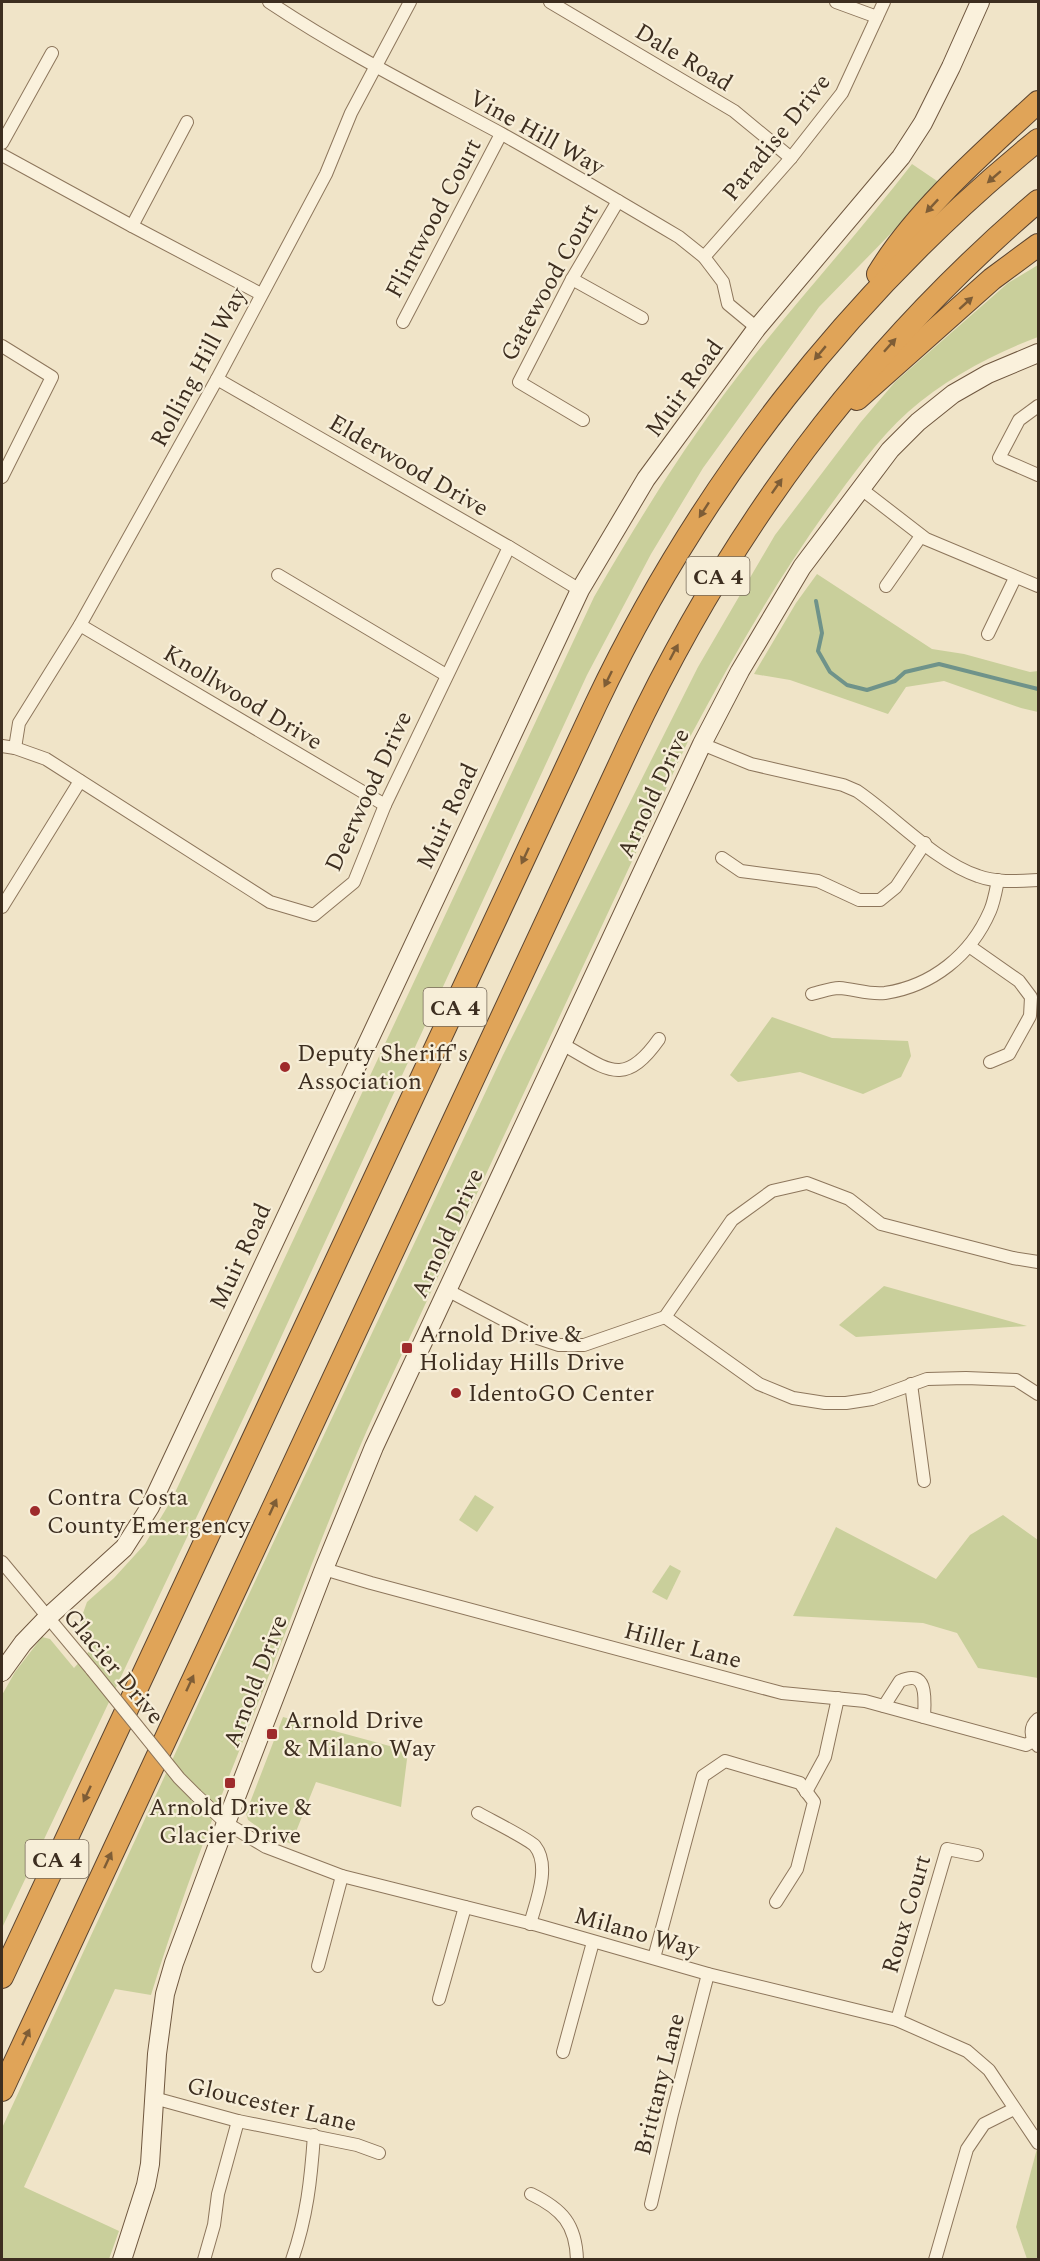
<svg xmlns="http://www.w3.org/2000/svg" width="1040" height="2261" viewBox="0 0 1040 2261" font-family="Spectral,serif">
	<rect width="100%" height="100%" fill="#f0e4c8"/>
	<!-- green -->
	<g fill="#c9cf9b">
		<path d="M 912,164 L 940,183 L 819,307 L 703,468 L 651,554 L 587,675 L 252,1400 L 2,1928 L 2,1695 L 15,1672 L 42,1637 L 50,1639 L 74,1668 L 92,1648 L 81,1632 L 82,1616 L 87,1602 L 114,1578 L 145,1544 L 172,1499 L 594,597 C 642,514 693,432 752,358 C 805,292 861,230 912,164 Z"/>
		<path d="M 1038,265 L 1038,337 C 993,354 945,379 908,412 C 877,440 852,476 827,510 C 775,583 732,658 690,737 L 382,1397 C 338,1492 302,1590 264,1688 C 224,1789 183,1890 151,1995 L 115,1989 L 24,2187 L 119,2231 L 109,2259 L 2,2260 L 2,2128 L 242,1609 L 503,1055 L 698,667 L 775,535 L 860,423 L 895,382 L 1008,283 Z"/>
		<polygon points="817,574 932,649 964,654 1030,672 1038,671 1038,712 1021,708 944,681 906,687 888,714 790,680 754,674 796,603"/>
		<polygon points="772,1017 832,1038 908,1041 911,1056 901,1077 863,1094 800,1072 738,1082 730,1075"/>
		<polygon points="884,1286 1027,1326 856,1337 839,1325"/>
		<polygon points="475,1495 494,1507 477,1532 459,1520"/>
		<polygon points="1003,1515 1038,1540 1038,1678 978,1668 957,1633 923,1623 793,1616 836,1527 936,1579 970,1535"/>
		<polygon points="670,1565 681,1571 667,1600 652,1592"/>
		<polygon points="283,1717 408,1751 401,1807 316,1782 291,1844 262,1830 248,1820 246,1813"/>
		<polygon points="1038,2145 1038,2259 1027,2259 1016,2227"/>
	</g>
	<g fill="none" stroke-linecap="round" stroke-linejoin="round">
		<!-- stream -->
		<polyline stroke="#6f938a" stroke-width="4" points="816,601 822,633 818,651 830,672 847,685 867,690 895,681 905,672 939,664 1038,689"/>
		<!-- street casing -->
		<g stroke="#8d765c" stroke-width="14">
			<g id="street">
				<path d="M 269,2 C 344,52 422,91 502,134 C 561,167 620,202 679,237 L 704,257 L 723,282 L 728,304 L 757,328"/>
				<polyline points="550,2 734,111 791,158"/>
				<polyline points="836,2 877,17"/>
				<polyline points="2,143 52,53"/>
				<polyline points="2,155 132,226 261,294"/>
				<polyline points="132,226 187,122"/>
				<polyline points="704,257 791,158 842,93 884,2"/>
				<polyline points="572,279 642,318"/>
				<polyline points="403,322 501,134"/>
				<polyline points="2,346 52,377 2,477"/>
				<polyline points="217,379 509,547 580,590"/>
				<polyline points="1038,406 1019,420 999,458 1038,475"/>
				<polyline points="583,420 519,382 572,279 618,201"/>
				<polyline points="860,488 926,539 1038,586"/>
				<polyline points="278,575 446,675"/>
				<polyline points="886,586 921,536"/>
				<polyline points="80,625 385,805"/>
				<polyline points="988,634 1015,578"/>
				<path d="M 702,744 L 751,764 L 843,785 L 857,791 C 895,817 936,862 978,876 C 997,883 1019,881 1038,880"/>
				<polyline points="2,746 15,748 46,759 270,902 314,915 354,882 385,805 509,547"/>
				<polyline points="15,748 19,723 80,625 217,379 326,174 351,113 410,2"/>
				<polyline points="722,858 741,871 818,881 859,900 880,900 896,887 925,843"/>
				<polyline points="2,907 80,781"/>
				<polyline points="969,946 1019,981 1031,997 1030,1016 1009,1054 990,1062"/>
				<path d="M 812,994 C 821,992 831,988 839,988 C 855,989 869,995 885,993 C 932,986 971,955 990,911 C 994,902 996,890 998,880"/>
				<path d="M 562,1044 C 606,1068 623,1090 659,1039"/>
				<polyline points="447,1290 538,1338 559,1345 584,1345 665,1317 732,1220 772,1191 807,1183 849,1199 881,1224 1013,1258 1038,1262"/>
				<polyline points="665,1317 759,1384 793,1398 825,1403 846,1403 872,1399 927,1379 966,1378 1016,1380 1038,1394"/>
				<polyline points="911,1384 924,1481"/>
				<polyline points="2,1562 92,1670"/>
				<polyline points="324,1569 371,1583 782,1693 865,1701 1026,1745 1033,1741"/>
				<path d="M 884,1706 L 900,1681 C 928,1668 925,1699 924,1717"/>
				<path d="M 1038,1746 C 1030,1737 1029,1727 1038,1719"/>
				<polyline points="806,1792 825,1757 838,1698"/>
				<polyline points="196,1795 226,1823 266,1847 342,1876 537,1925 708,1974 897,2020 967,2051 989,2070 1038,2143"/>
				<path d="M 478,1813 C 488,1819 529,1839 535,1846 C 551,1866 536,1902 530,1924"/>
				<polyline points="654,1958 703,1776 725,1761 800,1783 814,1802 797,1869 776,1902"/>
				<polyline points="318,1966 342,1876"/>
				<polyline points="439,1999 465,1907"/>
				<polyline points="897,2020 947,1849 977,1855"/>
				<polyline points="563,2052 593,1942"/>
				<polyline points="154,2098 238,2121 357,2145 379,2153"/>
				<path d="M 531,2194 C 562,2209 576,2224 577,2260"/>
				<polyline points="651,2204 672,2114 708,1974"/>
				<polyline points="204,2260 214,2225 218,2194 238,2121"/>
				<path d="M 292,2260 C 307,2217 311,2179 314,2135"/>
				<polyline points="935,2260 967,2149 984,2124 1014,2109"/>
			</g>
		</g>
		<!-- secondary casing -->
		<g stroke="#6f573f" stroke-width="20">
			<g id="secondary">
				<polyline points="2,1672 23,1643 47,1618 124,1548 150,1507 580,590 646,479 757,328 901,157 923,123 951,67 980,2"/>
				<polyline points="122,2260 146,2185 150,2164 157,2054 165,1994 174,1963 226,1823 324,1569 374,1447 702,744 740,671 802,567 890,450 918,422 953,394 988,374 1038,353"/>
			</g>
		</g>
		<!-- highway casing -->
		<g stroke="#5b4430" stroke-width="24">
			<g id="highway">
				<path d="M 878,274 C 916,211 984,152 1038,102"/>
				<polyline points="857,399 992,279 1038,245"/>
				<path d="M 2,1977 L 596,704 C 700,485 850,293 1038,140"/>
				<path d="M 2,2090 L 630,742 C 730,530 860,354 1038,201"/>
			</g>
		</g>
		<!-- street -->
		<use href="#street" stroke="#faf1dc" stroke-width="12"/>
		<!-- secondary -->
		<use href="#secondary" stroke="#faf1dc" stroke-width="18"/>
		<!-- highway -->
		<use href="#highway" stroke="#e0a458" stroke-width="22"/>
		<!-- street-bridge casing -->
		<g stroke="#8d765c" stroke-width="14" stroke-linecap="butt">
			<polyline id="street-bridge" points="92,1670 179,1778 196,1795"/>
		</g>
		<!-- street-bridge -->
		<use href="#street-bridge" stroke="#faf1dc" stroke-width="12"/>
	</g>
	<!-- one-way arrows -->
	<defs><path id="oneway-solid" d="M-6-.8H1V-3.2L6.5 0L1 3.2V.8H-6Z" transform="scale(1.5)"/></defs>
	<g fill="#7e5d36">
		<use href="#oneway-solid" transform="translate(994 177) rotate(139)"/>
		<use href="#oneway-solid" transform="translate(932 206) rotate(133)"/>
		<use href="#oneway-solid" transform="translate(966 303) rotate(-42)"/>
		<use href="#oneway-solid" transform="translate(890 345) rotate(-48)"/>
		<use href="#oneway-solid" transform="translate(820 353) rotate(130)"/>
		<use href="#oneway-solid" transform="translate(777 486) rotate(-55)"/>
		<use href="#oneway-solid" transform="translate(704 510) rotate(123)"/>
		<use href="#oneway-solid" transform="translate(674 652) rotate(-62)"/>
		<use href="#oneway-solid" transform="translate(608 679) rotate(116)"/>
		<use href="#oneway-solid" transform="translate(525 856) rotate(115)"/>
		<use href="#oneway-solid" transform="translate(273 1507) rotate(-65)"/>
		<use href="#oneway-solid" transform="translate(190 1683) rotate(-65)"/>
		<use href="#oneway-solid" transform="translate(87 1794) rotate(115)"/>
		<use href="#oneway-solid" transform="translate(108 1860) rotate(-65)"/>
		<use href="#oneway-solid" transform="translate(26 2037) rotate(-65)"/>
	</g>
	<!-- markers -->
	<g fill="#9e2a2b" stroke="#f7eed8" stroke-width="2">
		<circle cx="285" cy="1067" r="6"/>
		<rect x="401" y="1342" width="12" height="12" rx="3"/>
		<circle cx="456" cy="1393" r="6"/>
		<circle cx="35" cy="1511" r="6"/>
		<rect x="266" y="1728" width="12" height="12" rx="3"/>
		<rect x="224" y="1777" width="12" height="12" rx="3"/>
	</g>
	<g text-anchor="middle" stroke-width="4.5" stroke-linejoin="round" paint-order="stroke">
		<!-- shield labels -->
		<g fill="#f7eed8" stroke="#756857" stroke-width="1.5">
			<rect x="686.5" y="557" width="63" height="38" rx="4.5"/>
			<rect x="423.5" y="988" width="63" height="38" rx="4.5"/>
			<rect x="25.5" y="1840" width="63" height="38" rx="4.5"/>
		</g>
		<g font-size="22" font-weight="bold" fill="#3d2e20">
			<text x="718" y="584">CA 4</text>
			<text x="455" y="1015">CA 4</text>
			<text x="57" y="1867">CA 4</text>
		</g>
		<!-- street labels -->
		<g font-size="24" fill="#3d2e20" stroke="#f7eed8">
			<text transform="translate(684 57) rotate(31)" y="8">Dale Road</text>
			<text transform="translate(537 132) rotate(29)" y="8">Vine Hill Way</text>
			<text transform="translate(776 137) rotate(-51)" y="8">Paradise Drive</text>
			<text transform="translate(433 218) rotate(-62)" y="8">Flintwood Court</text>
			<text transform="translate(549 282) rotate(-61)" y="8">Gatewood Court</text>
			<text transform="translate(198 367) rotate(-62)" y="8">Rolling Hill Way</text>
			<text transform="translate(684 388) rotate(-54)" y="8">Muir Road</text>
			<text transform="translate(409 465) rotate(30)" y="8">Elderwood Drive</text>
			<text transform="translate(243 697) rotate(31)" y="8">Knollwood Drive</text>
			<text transform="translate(368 791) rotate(-65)" y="8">Deerwood Drive</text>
			<text transform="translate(653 793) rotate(-65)" y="8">Arnold Drive</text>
			<text transform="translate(447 816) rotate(-65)" y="8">Muir Road</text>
			<text transform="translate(447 1233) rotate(-65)" y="8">Arnold Drive</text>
			<text transform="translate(240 1256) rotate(-65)" y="8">Muir Road</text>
			<text transform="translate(683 1645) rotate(15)" y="8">Hiller Lane</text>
			<text transform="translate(114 1666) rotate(50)" y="8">Glacier Drive</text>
			<text transform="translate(255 1681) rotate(-69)" y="8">Arnold Drive</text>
			<text transform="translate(906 1914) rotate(-74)" y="8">Roux Court</text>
			<text transform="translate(637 1932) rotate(16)" y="8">Milano Way</text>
			<text transform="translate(659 2084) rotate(-76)" y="8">Brittany Lane</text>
			<text transform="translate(272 2104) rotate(13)" y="8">Gloucester Lane</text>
		</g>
		<!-- poi labels -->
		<g font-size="24" fill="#3d2e20" stroke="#f7eed8" text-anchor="start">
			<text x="297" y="1061">Deputy Sheriff's<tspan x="297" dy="28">Association</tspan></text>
			<text x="419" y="1342">Arnold Drive &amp;<tspan x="419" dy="28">Holiday Hills Drive</tspan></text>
			<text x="468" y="1401">IdentoGO Center</text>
			<text x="47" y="1505">Contra Costa<tspan x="47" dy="28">County Emergency</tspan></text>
			<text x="284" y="1728">Arnold Drive<tspan x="284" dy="28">&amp; Milano Way</tspan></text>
			<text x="230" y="1815" text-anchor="middle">Arnold Drive &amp;<tspan x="230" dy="28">Glacier Drive</tspan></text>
		</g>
	</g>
	<!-- border -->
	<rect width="1040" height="2261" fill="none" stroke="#3d2e20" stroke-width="6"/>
</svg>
